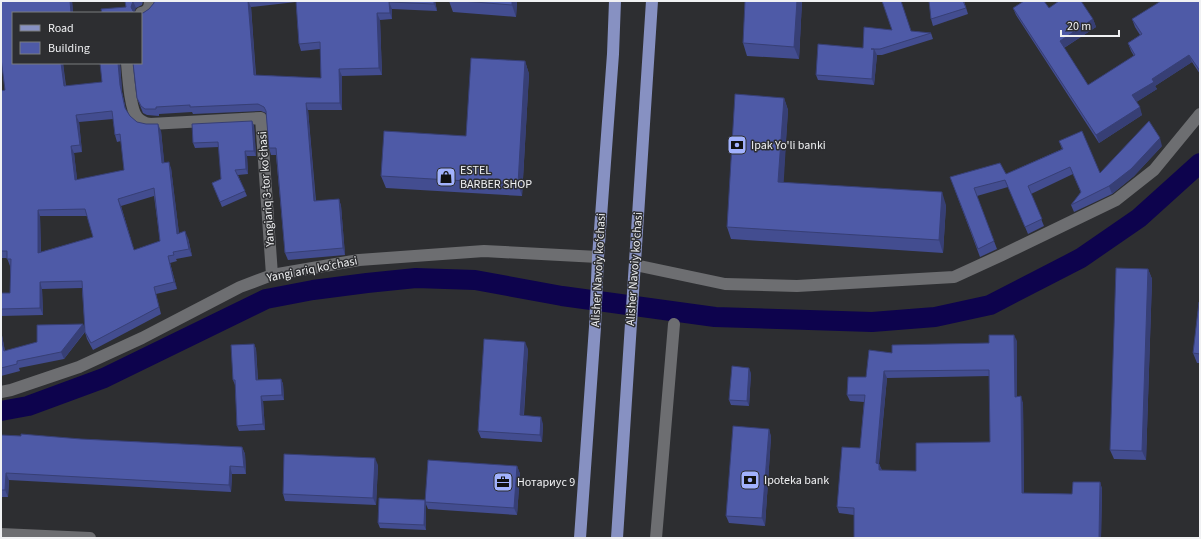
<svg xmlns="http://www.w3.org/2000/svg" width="1201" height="539" viewBox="0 0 1201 539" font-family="'Source Sans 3',sans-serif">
	<rect width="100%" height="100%" fill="#2d2e31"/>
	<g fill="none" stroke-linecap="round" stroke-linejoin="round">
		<!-- canal -->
		<polyline stroke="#0d034d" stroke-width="20" points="1,411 28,406 104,378 266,299 313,290 367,283 416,278 475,280 562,296 715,317 872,322 935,317 990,305 1081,258 1139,218 1200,163"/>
		<!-- street -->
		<g stroke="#6d6e71" stroke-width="12">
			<path d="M 141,13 C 148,12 150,7 150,1"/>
			<path d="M 127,63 C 128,74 130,109 137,117 C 140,121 145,123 150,124 L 261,118 L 272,275"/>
			<polyline points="635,265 725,284 797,286 954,277 1002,255 1116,200 1154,170 1200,114"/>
			<polyline points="1,392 11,390 79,367 142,338 240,287 272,275 359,260 484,251 598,257"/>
			<polyline points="1,534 90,538"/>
			<polyline points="656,538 674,324"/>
		</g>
		<!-- primary -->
		<g stroke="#8791c2" stroke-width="12">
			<polyline points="580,538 595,327 598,257 613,54 615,1"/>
			<polyline points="617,538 652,1"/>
		</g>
	</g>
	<!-- wall -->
	<g fill="#434d90" fill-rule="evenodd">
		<path d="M 1,1 L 72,1 L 73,13 L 13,13 L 13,63 L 65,63 L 63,63 L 66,86 L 102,82 L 120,63 L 122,92 L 126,111 L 130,116 L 137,122 L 161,131 L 164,162 L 171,168 L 179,234 L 188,238 L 192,256 L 176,259 L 177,261 L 170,263 L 177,289 L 156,294 L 161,314 L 93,350 L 87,339 L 85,332 L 64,359 L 19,368 L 20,371 L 1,376 L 1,330 L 5,351 L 37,342 L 83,324 L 85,330 L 82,288 L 42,289 L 43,315 L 1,316 L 1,293 L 10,293 L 10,266 L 7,258 L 1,258 L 1,91 L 5,90 L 2,65 L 1,65 ZM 113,119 L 115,135 L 117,142 L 121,141 L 124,170 L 77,180 L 74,153 L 82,152 L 79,122 ZM 154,196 L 160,241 L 134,250 L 121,206 ZM 40,216 L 87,216 L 93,237 L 41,252 Z"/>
		<polygon points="125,1 143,1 142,5 136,8 126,7"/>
		<path d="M 154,1 L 435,1 L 437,11 L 392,9 L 392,19 L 380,20 L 382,75 L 342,76 L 342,110 L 308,110 L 316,201 L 339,199 L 341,206 L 345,255 L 288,260 L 285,253 L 276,155 L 271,155 L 269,148 L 266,113 L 261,111 L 193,114 L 192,112 L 159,114 L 159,116 L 147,115 L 143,113 L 137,98 L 143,13 L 149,9 L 154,3 ZM 296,2 L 299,44 L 301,51 L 320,49 L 321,78 L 256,75 L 251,7 Z"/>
		<polygon points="449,1 517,1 516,17 453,12"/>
		<polygon points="802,1 799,59 747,56 743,43"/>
		<polygon points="964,1 968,14 933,26 931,19"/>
		<polygon points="1200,1 1200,74 1192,62 1155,86 1157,89 1136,102 1142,115 1099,143 1016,15 1013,8 1049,8 1093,19 1096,27 1064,48 1088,85 1134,56 1131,51 1128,43 1140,35 1135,27 1132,19"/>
		<polygon points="911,31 931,33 933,39 882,55 877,55 874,85 818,80 816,75 863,48"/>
		<polygon points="525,61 529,74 522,196 386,188 381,176 466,136"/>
		<polygon points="784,98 788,110 783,182 946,205 943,253 731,239 727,227"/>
		<polygon points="252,121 254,126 256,156 247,156 248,174 238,175 247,196 222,207 212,183 221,179 219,147 195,148 193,143"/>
		<polygon points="1059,141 1100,173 1162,146 1134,176 1112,194 1074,212 1071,205 1081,193 1073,174 1031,194 1044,226 1028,234 1008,187 977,196 997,249 980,257 950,177 1006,174 1062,149"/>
		<polygon points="1148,269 1152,279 1146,460 1114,459 1110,450"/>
		<polygon points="1200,302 1200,363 1197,363 1193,353"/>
		<path d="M 1017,341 L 1017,396 L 1023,403 L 1024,493 L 1072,494 L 1100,482 L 1102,489 L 1101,538 L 854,538 L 854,515 L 839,513 L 837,507 L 860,448 L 864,402 L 850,401 L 847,395 L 892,353 L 989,343 ZM 990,376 L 990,442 L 916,471 L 882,470 L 879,464 L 887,378 Z"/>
		<polygon points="254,344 256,349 258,380 281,379 283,384 284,400 263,401 265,430 239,431 237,426 235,385 233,380"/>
		<polygon points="528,349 524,415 543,424 542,442 481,438 478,431"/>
		<polygon points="751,373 749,406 731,405 729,400"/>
		<polygon points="769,429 771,437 765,526 729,523 726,516"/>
		<polygon points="1,435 242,447 245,454 246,474 232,474 231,492 9,480 8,497 1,497"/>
		<polygon points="378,465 376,505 285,501 283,494"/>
		<polygon points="517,466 520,474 517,515 428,509 425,502"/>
		<polygon points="425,500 426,505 426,530 380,528 378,523"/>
	</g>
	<!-- shaded-wall -->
	<g fill="#373f75">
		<polygon points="70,1 72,1 73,13 71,13"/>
		<polygon points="133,1 136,8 134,13 131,7"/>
		<polygon points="248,1 251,7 256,82 254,75"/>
		<polygon points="434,1 435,1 437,11 434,4"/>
		<polygon points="512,1 517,1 516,17 512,5"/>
		<polygon points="797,1 802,1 799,59 794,47"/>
		<polygon points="389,2 392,9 392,19 390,13"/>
		<polygon points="377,13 380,20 382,75 379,68"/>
		<polygon points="1093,19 1096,27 1062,49 1060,41"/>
		<polygon points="874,49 877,55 874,85 872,79"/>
		<polygon points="1189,55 1192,62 1155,86 1157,89 1135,103 1132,95 1152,79"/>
		<polygon points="525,61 529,74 522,196 518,184"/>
		<polygon points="61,63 63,63 66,93 64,86"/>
		<polygon points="118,63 120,63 122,92 127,115 125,108 120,85"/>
		<polygon points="339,69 342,76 342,110 340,103"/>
		<polygon points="784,98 788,110 783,194 778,182"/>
		<polygon points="306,103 308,110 316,208 314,201"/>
		<polygon points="1140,107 1142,115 1099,143 1096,135"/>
		<polygon points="76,115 79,122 82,152 80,145"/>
		<polygon points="252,121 254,126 256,156 254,151"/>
		<polygon points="158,124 161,131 165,169 162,163"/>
		<polygon points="1160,138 1162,146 1134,176 1112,194 1109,186"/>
		<polygon points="71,146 74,153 78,187 75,180"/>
		<polygon points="245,151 247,156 248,174 246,169"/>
		<polygon points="169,162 171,168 180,241 177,234"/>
		<polygon points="942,192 946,205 943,253 939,240"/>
		<polygon points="118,199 121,206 136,257 134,250"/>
		<polygon points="339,199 341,206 345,255 343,248"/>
		<polygon points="38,210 40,216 41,260 38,253"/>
		<polygon points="185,231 188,238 192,256 189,249"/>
		<polygon points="168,256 170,263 177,289 174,282"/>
		<polygon points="1148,269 1152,279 1146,460 1142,451"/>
		<polygon points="40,282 42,289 43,315 40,308"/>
		<polygon points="83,324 85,331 64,359 61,352"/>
		<polygon points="1,330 6,358 4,351 1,337"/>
		<polygon points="1014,335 1017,341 1017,403 1015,397"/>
		<polygon points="525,342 528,349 523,422 520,415"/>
		<polygon points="254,344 256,349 258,385 256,380"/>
		<polygon points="749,368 751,373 749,406 747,401"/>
		<polygon points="884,371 887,378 878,470 876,463"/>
		<polygon points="281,379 283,384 284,400 282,395"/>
		<polygon points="261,396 263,401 265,430 263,424"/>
		<polygon points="1021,396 1023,403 1024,500 1022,493"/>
		<polygon points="541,417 543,424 542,442 540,435"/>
		<polygon points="769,429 771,437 765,526 762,518"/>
		<polygon points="242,447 245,454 246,474 244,467"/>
		<polygon points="375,458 378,465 376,505 373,498"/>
		<polygon points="879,464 882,471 879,470"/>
		<polygon points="230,466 232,474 231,492 229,485"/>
		<polygon points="517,466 520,474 517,515 514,508"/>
		<polygon points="6,473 9,480 8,497 5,490"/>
		<polygon points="1100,482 1102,489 1101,538 1099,538"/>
		<polygon points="425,500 426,505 426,530 424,525"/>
	</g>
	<!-- building -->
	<g fill="#4e5aa7" stroke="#373f75" fill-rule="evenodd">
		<path d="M 1,1 L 70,1 L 71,13 L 13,13 L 13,63 L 61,63 L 64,86 L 102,82 L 100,63 L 118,63 L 120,85 L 125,108 L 130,116 L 137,122 L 146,124 L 158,124 L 162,163 L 169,162 L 177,234 L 185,231 L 189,249 L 173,252 L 174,255 L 168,256 L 174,282 L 154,287 L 159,307 L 91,343 L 85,332 L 82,281 L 40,282 L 40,308 L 1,309 L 1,293 L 10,293 L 11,259 L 7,259 L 7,251 L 1,251 L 1,91 L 5,90 L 1,58 ZM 112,111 L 115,135 L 120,134 L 124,170 L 75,180 L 71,146 L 80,145 L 76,115 ZM 154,188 L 160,241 L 134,250 L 118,199 ZM 85,209 L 93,237 L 38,253 L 38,210 Z"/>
		<polygon points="125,1 133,1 131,7 133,11 136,13 102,13 101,9 126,7"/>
		<polygon points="154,1 248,1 254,75 321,78 320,42 299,44 296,1 434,1 434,4 389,2 390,13 377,13 379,68 339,69 340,103 306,103 314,201 339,199 343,248 285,253 276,148 269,148 266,111 264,107 258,104 190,107 190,105 156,107 156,109 145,109 141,106 137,98 133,63 141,63 141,13 140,13 143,13 149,9 154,3"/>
		<polygon points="462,1 512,1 512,5"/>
		<polygon points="745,1 797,1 794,47 743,43"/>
		<polygon points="882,1 901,1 911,31 931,33 880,49 871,49 874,49 872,79 816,75 818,44 863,48 864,27 892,30"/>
		<polygon points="929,1 963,1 966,8 931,19"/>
		<polygon points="1024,1 1044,1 1049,8 1059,1 1081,1 1093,19 1060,41 1088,85 1135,55 1128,43 1142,34 1132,19 1161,1 1200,1 1200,71 1189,55 1152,79 1154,82 1132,95 1140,107 1096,135 1013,8"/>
		<polygon points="471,58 525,61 518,184 381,176 384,131 466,136"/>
		<polygon points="735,94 784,98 778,182 942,192 939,240 727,227"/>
		<polygon points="252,121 254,151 245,151 246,169 235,170 245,191 220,202 212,183 221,179 218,142 193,143 192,124"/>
		<polygon points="1149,121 1160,138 1131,169 1109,186 1071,205 1081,192 1070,167 1028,186 1042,219 1025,227 1005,180 974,188 994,241 978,249 950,177 1000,163 1006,174 1063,149 1059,141 1082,131 1100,173"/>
		<polygon points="1116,268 1148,269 1142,451 1110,450"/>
		<polygon points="1199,302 1200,302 1200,354 1193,353"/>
		<polygon points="83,324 61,352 17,361 17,364 1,368 1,337 4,351 37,342 37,325"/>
		<path d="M 989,335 L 1014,335 L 1015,397 L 1021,396 L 1022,493 L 1072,494 L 1073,482 L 1100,482 L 1099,538 L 854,538 L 854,508 L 837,507 L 842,447 L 860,448 L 865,395 L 847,395 L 848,377 L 866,377 L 869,350 L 892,353 L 892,345 L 989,343 ZM 989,370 L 990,442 L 916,443 L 916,471 L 879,470 L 879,464 L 876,463 L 884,371 Z"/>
		<polygon points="484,339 525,342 520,415 541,417 540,435 478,431"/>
		<polygon points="254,344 256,380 281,379 282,395 261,396 263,424 237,426 235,380 233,380 231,345"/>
		<polygon points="732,366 749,368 747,401 729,400"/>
		<polygon points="733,426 769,429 762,518 726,516"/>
		<polygon points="21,434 81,439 242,447 244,467 230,466 229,485 6,473 5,490 1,490 1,435 21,436"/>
		<polygon points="284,454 375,458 373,498 283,494"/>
		<polygon points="428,460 517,466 514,508 425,502"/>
		<polygon points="379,498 425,500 424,525 378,523"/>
	</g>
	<!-- icons -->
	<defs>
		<g id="bank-square" transform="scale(1)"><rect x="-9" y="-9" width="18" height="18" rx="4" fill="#a2b2fd" stroke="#2d2e31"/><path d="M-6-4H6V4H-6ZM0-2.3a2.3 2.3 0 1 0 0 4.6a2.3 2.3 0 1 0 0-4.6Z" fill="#111"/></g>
		<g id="shop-square" transform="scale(1)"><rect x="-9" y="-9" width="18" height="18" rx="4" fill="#a2b2fd" stroke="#2d2e31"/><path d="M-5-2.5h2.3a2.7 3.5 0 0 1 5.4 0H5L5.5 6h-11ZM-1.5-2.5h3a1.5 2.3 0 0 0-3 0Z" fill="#111"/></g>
		<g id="office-square" transform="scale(1)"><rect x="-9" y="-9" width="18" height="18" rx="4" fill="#a2b2fd" stroke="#2d2e31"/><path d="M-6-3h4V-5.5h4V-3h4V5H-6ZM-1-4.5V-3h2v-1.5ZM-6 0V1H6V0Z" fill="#111"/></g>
	</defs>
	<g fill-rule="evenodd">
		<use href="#bank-square" x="737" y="145"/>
		<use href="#shop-square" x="446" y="177"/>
		<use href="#bank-square" x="750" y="480"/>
		<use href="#office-square" x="503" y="482"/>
	</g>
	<g text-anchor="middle" stroke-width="3" stroke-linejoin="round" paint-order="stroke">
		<!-- poi labels -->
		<g font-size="12" fill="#f0f1f3" stroke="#2d2e31" text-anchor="start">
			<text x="751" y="149">Ipak Yo'li banki</text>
			<text x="460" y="174">ESTEL<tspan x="460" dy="14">BARBER SHOP</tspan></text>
			<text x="764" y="484">Ipoteka bank</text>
			<text x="517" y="486">Нотариус 9</text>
		</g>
		<!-- street labels -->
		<g font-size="12" fill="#f0f1f3" stroke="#2d2e31">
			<text transform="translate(266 189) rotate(-94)" y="4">Yangiariq 3-tor koʻchasi</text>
			<text transform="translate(312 269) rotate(-11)" y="4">Yangi ariq ko‘chasi</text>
			<text transform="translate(634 269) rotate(-86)" y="4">Alisher Navoiy ko'chasi</text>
			<text transform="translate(598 270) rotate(-87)" y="4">Alisher Navoiy koʻchasi</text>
		</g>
	</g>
	<!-- border -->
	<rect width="1201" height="539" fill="none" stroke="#f0f1f3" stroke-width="4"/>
	<!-- legend -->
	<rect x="12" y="12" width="130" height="52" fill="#2d2e31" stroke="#7b7c7f"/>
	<rect x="20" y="25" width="20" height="6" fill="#8791c2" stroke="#7b7c7f"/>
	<text x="48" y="32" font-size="12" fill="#f0f1f3">Road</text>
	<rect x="20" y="42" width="20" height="12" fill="#4e5aa7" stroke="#7b7c7f"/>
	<text x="48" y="52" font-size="12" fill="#f0f1f3">Building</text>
	<!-- scale -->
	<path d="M1061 30v6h58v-6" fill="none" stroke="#f0f1f3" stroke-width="2"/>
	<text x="1067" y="30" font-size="12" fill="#f0f1f3" stroke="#2d2e31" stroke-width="3" paint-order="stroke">20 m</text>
</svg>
